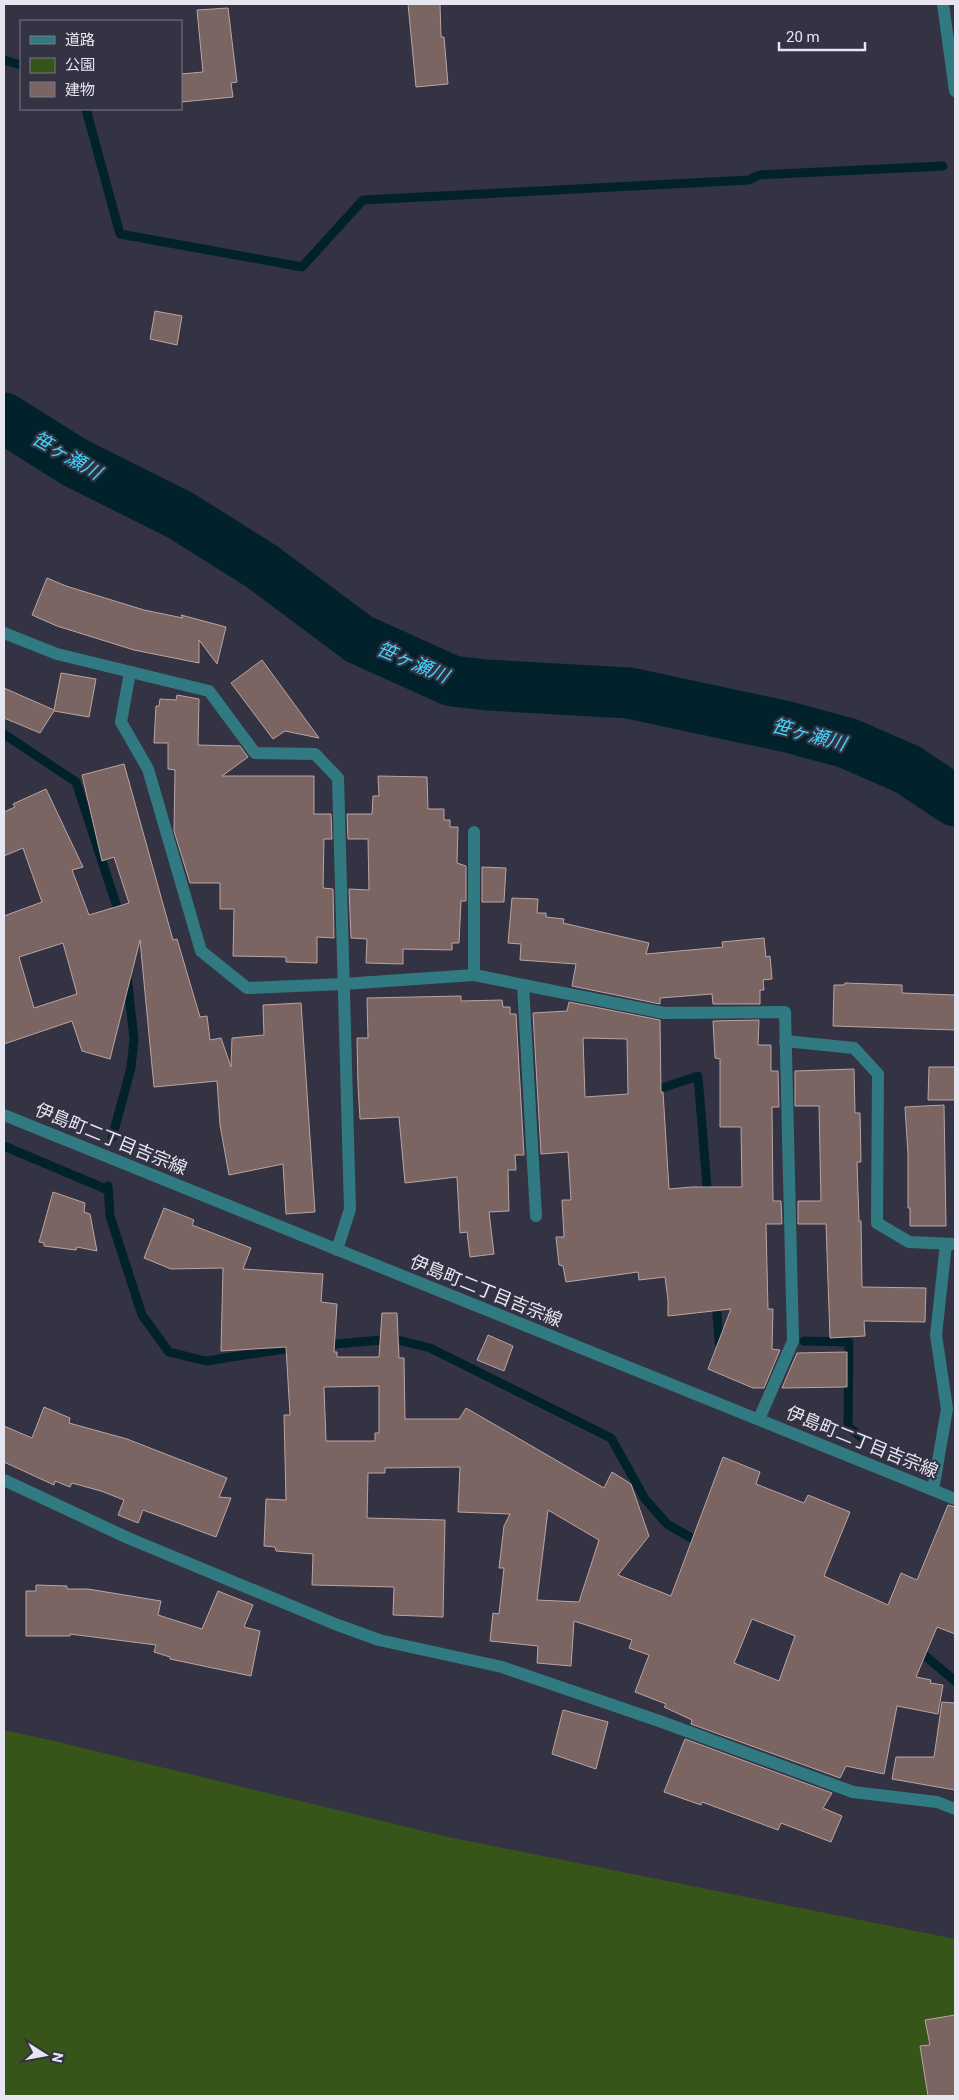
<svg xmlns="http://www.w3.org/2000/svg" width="959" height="2100" viewBox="0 0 959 2100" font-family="Roboto,'Noto Sans JP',sans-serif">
	<rect width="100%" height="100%" fill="#343344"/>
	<!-- green -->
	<polygon fill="#385519" points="4,1730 58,1742 448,1837 955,1939 955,2096 4,2096"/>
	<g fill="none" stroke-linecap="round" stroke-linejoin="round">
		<!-- stream -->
		<g stroke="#02222b" stroke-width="9">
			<polyline points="4,60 21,65"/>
			<polyline points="86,109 120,234 302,267 363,200 749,180 759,175 943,166"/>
			<polyline points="4,734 76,782 120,916"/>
			<polyline points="650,1092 698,1076 708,1199"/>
			<polyline points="112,1138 131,1068 134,1039 127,976"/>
			<polyline points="4,1146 108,1190"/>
			<polyline points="108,1186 110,1216 142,1315 169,1352 206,1361 297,1347"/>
			<polyline points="716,1299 719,1343 727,1343"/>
			<polyline points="804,1341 849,1342 848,1427 863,1438"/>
			<polyline points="323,1345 394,1339 430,1348 611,1438 645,1499 667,1524 702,1544"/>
			<polyline points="917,1649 955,1681"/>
		</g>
		<!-- river -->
		<polyline stroke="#02222b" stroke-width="51" points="4,418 74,462 180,515 261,566 359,639 452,681 487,685 629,693 788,727 847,743 907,769 955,801"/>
	</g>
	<!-- building -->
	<g fill="#7b6563" stroke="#bca4a2" fill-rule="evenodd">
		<polygon points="408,4 440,4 441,37 444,37 448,84 416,87"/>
		<polygon points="228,8 237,82 231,83 233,97 181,102 181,74 203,72 197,10"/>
		<polygon points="155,311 182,316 177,345 150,339"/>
		<polygon points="47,578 66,586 144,610 183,618 181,615 226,627 217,664 199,640 199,663 134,650 57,626 32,615"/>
		<polygon points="262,660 319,738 285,731 273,739 231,683"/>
		<polygon points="61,673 96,679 89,717 54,711 40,733 4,718 4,688 54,710"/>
		<polygon points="177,695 199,699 198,745 240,746 248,757 222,776 314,776 314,814 331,814 332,839 324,839 323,888 333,889 334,938 317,937 317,963 286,962 286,957 233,956 234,909 220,909 220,883 190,883 174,831 175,770 168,769 168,743 154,743 156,706 159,706 160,699 176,700"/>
		<path d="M 124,764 L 173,940 L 177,939 L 200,1017 L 207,1016 L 210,1040 L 221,1038 L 231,1067 L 232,1038 L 264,1035 L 263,1005 L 301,1003 L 315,1212 L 286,1214 L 283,1164 L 229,1175 L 220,1125 L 217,1081 L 154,1087 L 140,940 L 110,1059 L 82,1051 L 72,1021 L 4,1044 L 4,916 L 42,902 L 23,848 L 4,856 L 4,812 L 15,807 L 13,804 L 46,789 L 83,867 L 72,870 L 89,915 L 129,903 L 114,857 L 102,861 L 82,775 ZM 63,943 L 77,994 L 34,1008 L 19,957 Z"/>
		<polygon points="378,776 427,777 428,809 444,809 444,820 450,820 450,827 458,827 457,863 466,866 466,901 461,901 459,943 452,943 452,950 403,949 403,964 366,963 367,939 351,938 349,889 369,890 368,839 348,839 347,814 372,814 373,796 379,796"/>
		<polygon points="482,867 506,868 504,902 482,902"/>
		<polygon points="512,898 538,899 537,913 546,913 546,917 564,919 563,923 649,943 646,954 723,947 722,942 764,938 766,957 770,956 772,979 763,980 764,990 760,990 760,1004 713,1004 712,994 660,998 660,1004 572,986 576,964 520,960 521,944 508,943"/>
		<polygon points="845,983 902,985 902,993 955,995 955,1030 833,1026 834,985 844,985"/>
		<polygon points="461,996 461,1001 502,1000 503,1007 510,1007 510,1014 516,1014 524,1155 515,1155 516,1170 508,1170 509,1211 489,1212 494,1254 470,1257 467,1232 460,1233 457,1177 405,1183 399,1117 360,1119 358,1085 357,1038 368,1038 367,998"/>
		<path d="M 569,1002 L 660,1020 L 661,1092 L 663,1092 L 669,1189 L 692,1187 L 742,1187 L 741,1127 L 720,1127 L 720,1059 L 715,1058 L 713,1021 L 759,1020 L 758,1045 L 771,1045 L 771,1071 L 778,1071 L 779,1107 L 772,1107 L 773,1201 L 781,1201 L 782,1224 L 766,1224 L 768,1309 L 773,1309 L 772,1349 L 780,1350 L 764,1388 L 753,1388 L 708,1369 L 731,1309 L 668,1316 L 668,1300 L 665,1277 L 639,1280 L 638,1272 L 566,1282 L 563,1266 L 559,1265 L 556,1237 L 564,1237 L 562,1200 L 571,1200 L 568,1152 L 541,1154 L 533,1013 L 567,1011 ZM 583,1038 L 627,1039 L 628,1094 L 585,1097 Z"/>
		<polygon points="929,1067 955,1067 955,1100 928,1100"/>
		<polygon points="854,1069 855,1113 860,1113 861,1162 857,1162 859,1221 861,1221 862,1287 926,1288 925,1322 864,1321 865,1336 830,1338 826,1224 798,1224 798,1201 821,1201 819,1106 795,1106 795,1071"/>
		<polygon points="944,1105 946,1226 910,1226 910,1208 908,1208 908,1154 905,1107"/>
		<polygon points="53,1192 85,1203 84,1212 90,1214 97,1251 77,1247 76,1250 44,1246 44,1243 39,1242"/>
		<path d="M 164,1208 L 194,1220 L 192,1225 L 251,1248 L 243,1269 L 323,1274 L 321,1302 L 337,1304 L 334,1352 L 337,1352 L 337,1357 L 379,1357 L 382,1313 L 397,1313 L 399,1358 L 404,1358 L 405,1419 L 459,1419 L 466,1408 L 604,1488 L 612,1472 L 631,1484 L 649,1536 L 618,1575 L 671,1596 L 723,1457 L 760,1472 L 756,1484 L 804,1503 L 808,1495 L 850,1512 L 824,1576 L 888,1605 L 901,1573 L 917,1580 L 948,1505 L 955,1507 L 955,1634 L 937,1627 L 916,1677 L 931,1680 L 930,1683 L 943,1685 L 938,1714 L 897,1706 L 884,1774 L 846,1766 L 840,1778 L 691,1724 L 692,1720 L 664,1707 L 666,1704 L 635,1692 L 649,1655 L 629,1648 L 632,1640 L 574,1621 L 571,1666 L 537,1663 L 538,1646 L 490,1641 L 493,1613 L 499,1614 L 504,1568 L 499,1568 L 504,1526 L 510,1514 L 458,1512 L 460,1467 L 385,1468 L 385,1473 L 368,1473 L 367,1518 L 445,1520 L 443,1617 L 393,1615 L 394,1587 L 312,1585 L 313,1554 L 276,1551 L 275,1547 L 264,1546 L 266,1499 L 286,1500 L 284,1415 L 290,1415 L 286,1347 L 221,1351 L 223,1268 L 171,1269 L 144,1258 ZM 379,1386 L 379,1433 L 375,1433 L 375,1441 L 326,1441 L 324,1387 ZM 548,1510 L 599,1540 L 579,1602 L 537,1600 ZM 752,1619 L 795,1636 L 779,1681 L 734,1663 Z"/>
		<polygon points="488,1335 513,1346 504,1371 477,1360"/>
		<polygon points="847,1352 847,1387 782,1388 797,1353"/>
		<polygon points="44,1407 70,1418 69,1423 127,1439 227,1478 219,1497 231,1498 216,1537 143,1510 138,1523 118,1515 124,1500 101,1491 72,1483 70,1487 55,1481 54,1485 4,1462 4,1426 32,1438"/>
		<polygon points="36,1585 67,1586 67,1589 88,1589 161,1601 158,1615 202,1629 218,1591 253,1605 244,1627 260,1631 251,1676 170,1659 170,1657 154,1652 156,1645 70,1634 70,1636 26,1636 26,1591 36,1591"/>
		<polygon points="942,1702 955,1703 955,1790 892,1779 896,1757 934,1757"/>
		<polygon points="563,1710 608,1722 596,1769 552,1754"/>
		<polygon points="685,1739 832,1793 823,1808 842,1816 831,1842 781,1823 778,1830 702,1802 701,1805 664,1792"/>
		<polygon points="955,2015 955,2096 928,2096 920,2046 930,2045 925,2020"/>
	</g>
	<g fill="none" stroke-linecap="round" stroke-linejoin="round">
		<!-- minor -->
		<g stroke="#317a82" stroke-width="12">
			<polyline points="943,4 955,91"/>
			<polyline points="4,633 57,654 209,691 255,753 315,754 338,778 350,1209 337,1250"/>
			<polyline points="130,672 121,722 148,769 201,951 247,988 343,984 474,975 664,1013 785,1012 793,1341 759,1419"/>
			<polyline points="474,975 474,832"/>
			<polyline points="523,985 536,1216"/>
			<polyline points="785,1041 854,1048 878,1074 877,1223 909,1242 955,1244"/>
			<polyline points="4,1480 128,1538 335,1624 379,1640 502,1667 662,1722 853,1792 937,1802 955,1809"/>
			<polyline points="933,1490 947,1409 936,1335 946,1244"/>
		</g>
		<!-- tertiary -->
		<polyline stroke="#317a82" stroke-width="12" points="4,1115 955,1499"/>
	</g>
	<g text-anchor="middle" stroke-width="4.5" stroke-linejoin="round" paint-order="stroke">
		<!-- street labels -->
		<g font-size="18" fill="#e6e5f0" stroke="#343344">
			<text transform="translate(111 1139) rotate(22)" y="6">伊島町二丁目吉宗線</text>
			<text transform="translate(486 1291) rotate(22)" y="6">伊島町二丁目吉宗線</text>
			<text transform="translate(862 1442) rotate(22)" y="6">伊島町二丁目吉宗線</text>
		</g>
		<!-- water labels -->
		<g font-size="19" font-style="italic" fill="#41d4fb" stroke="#343344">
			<text transform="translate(67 455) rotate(30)" y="7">笹ヶ瀬川</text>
			<text transform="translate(413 662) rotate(23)" y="7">笹ヶ瀬川</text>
			<text transform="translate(809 734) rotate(15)" y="7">笹ヶ瀬川</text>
		</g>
	</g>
	<!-- border -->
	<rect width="959" height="2100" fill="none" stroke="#e6e5f0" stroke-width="10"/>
	<!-- legend -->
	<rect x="20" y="20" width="162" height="90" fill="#343344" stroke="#7b7a89"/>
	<rect x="30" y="36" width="25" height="8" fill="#317a82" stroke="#7b7a89"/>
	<text x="65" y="45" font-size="15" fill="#e6e5f0">道路</text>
	<rect x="30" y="58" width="25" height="15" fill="#385519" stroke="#7b7a89"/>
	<text x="65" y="70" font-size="15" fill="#e6e5f0">公園</text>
	<rect x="30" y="82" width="25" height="15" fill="#7b6563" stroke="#7b7a89"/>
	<text x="65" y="95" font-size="15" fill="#e6e5f0">建物</text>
	<!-- north arrow -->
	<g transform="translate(45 2055) rotate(101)" stroke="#343344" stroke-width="4" paint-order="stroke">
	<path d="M0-4L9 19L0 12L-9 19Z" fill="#e6e5f0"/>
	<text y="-8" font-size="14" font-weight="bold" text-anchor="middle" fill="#e6e5f0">N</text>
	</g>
	<!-- scale -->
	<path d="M779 42v8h86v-8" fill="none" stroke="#e6e5f0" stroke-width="2.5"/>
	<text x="786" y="42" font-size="15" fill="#e6e5f0" stroke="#343344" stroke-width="4" paint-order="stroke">20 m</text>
</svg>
